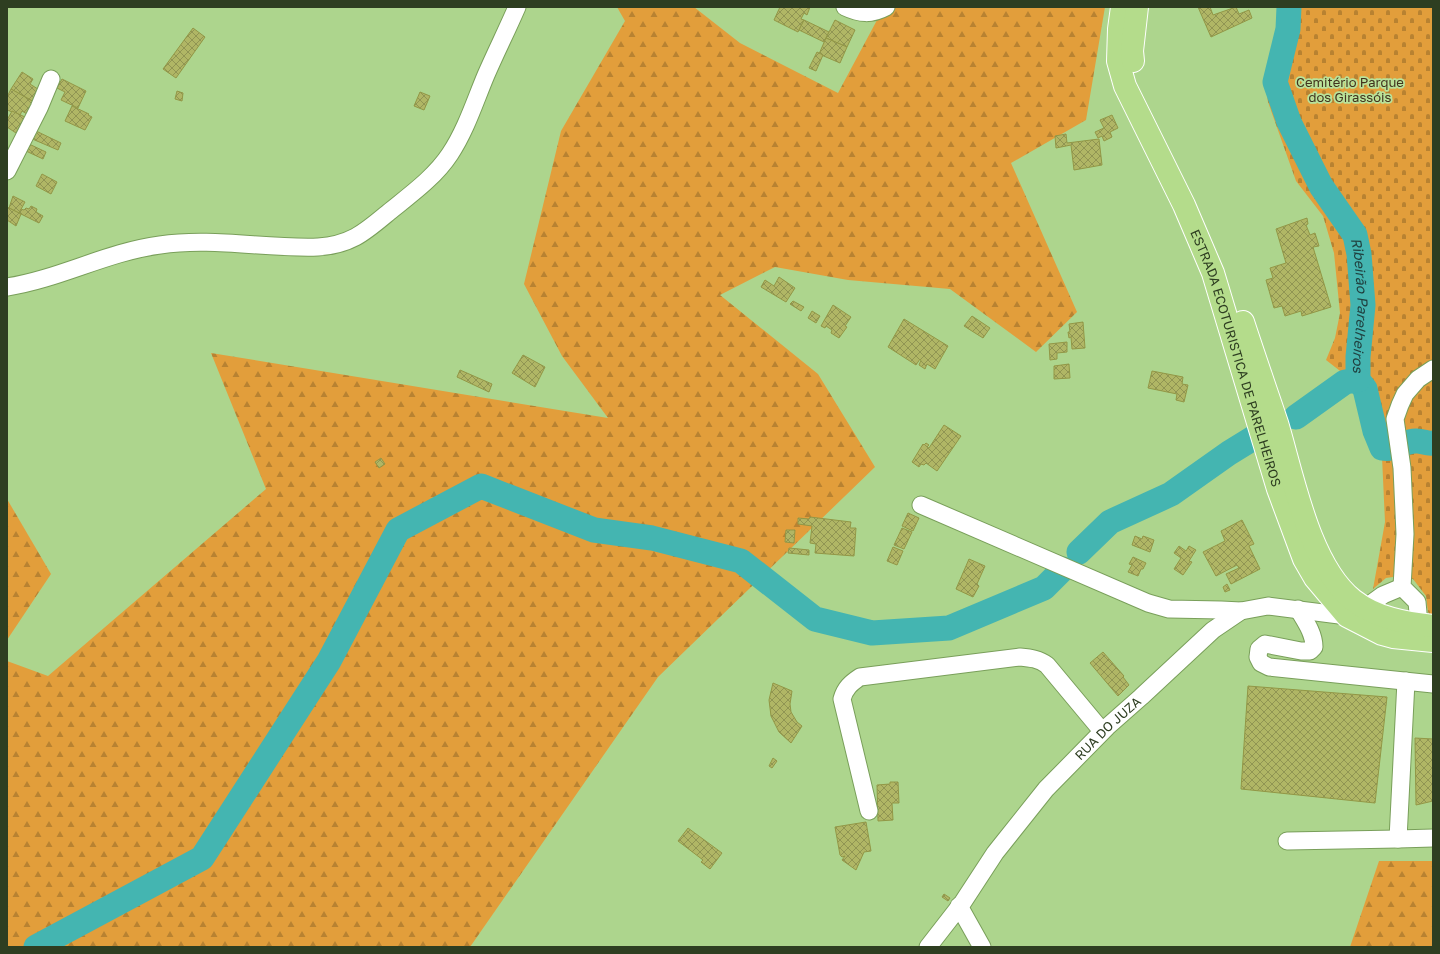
<svg xmlns="http://www.w3.org/2000/svg" width="1440" height="954" viewBox="0 0 1440 954" font-family="'Golos Text',sans-serif">
	<defs>
		<pattern id="forest-firs" width="22" height="20" patternUnits="userSpaceOnUse"><rect width="22" height="20" fill="#e29e3b"/><path d="M5 1l3.5 6h-7zM16 11l3.5 6h-7z" fill="#b88231"/></pattern>
		<pattern id="cemetery-stones" width="16" height="16" patternUnits="userSpaceOnUse"><rect width="16" height="16" fill="#e29e3b"/><path d="M2 7V4a2 2 0 0 1 4 0v3zM10 15v-3a2 2 0 0 1 4 0v3z" fill="#b88231"/></pattern>
		<pattern id="building-cross-hatch" width="8" height="8" patternUnits="userSpaceOnUse"><rect width="8" height="8" fill="#b0b665"/><path d="M0 0l8 8M0 8l8-8" fill="none" stroke="#909553"/></pattern>
	</defs>
	<rect width="100%" height="100%" fill="#add58d"/>
	<!-- forest -->
	<g fill="url(#forest-firs)">
		<polygon points="617,7 694,7 740,43 838,93 884,7 1105,7 1086,120 1011,163 1077,312 1036,352 950,289 848,280 775,267 720,295 818,374 875,467 658,677 470,947 7,947 7,661 48,676 266,489 211,353 608,418 562,356 524,284 561,131 625,21"/>
		<polygon points="7,499 51,574 7,640"/>
		<polygon points="1379,861 1433,861 1433,947 1350,947"/>
	</g>
	<!-- cemetery -->
	<polygon fill="url(#cemetery-stones)" points="1277,7 1433,7 1433,615 1430,615 1428,612 1426,596 1413,579 1400,576 1386,578 1373,589 1385,522 1382,457 1380,453 1372,446 1369,439 1365,425 1363,406 1353,381 1326,360 1335,338 1340,313 1334,253 1323,216 1296,181 1268,102 1265,75 1280,41"/>
	<g fill="none" stroke-linecap="round" stroke-linejoin="round">
		<!-- river -->
		<g stroke="#44b5b1" stroke-width="25">
			<path id="s1" d="M 1289,7 L 1288,29 L 1275,82 L 1289,122 L 1321,186 L 1355,235 L 1359,254 L 1363,305 L 1358,357 L 1358,380 L 1365,389 L 1375,431 L 1382,448 C 1396,451 1404,440 1417,441 C 1423,441 1427,444 1433,443"/>
			<polyline points="1296,417 1345,382 1358,380"/>
			<polyline points="1079,552 1110,522 1171,494 1229,453 1255,437"/>
			<polyline points="36,947 202,858 329,661 398,530 481,486 594,530 652,538 741,561 815,619 872,633 949,628 1044,588 1063,569"/>
		</g>
	</g>
	<!-- building -->
	<g fill="url(#building-cross-hatch)" stroke="#929746">
		<polygon points="780,7 810,7 807,15 804,13 801,19 804,20 798,32 774,20"/>
		<polygon points="1198,7 1210,7 1213,15 1236,7 1239,14 1249,10 1252,18 1211,37"/>
		<polygon points="804,20 829,32 824,42 799,30"/>
		<polygon points="835,20 855,30 847,47 826,38"/>
		<polygon points="193,28 205,37 176,78 163,69"/>
		<polygon points="826,38 847,47 840,63 819,54"/>
		<polygon points="817,52 823,55 816,71 809,68"/>
		<polygon points="22,72 33,79 30,84 41,91 34,102 11,89"/>
		<polygon points="62,79 86,91 78,108 61,100 65,92 57,88"/>
		<polygon points="11,89 34,102 27,114 22,111 20,115 7,110 7,97"/>
		<polygon points="177,91 183,93 182,101 175,99"/>
		<polygon points="420,92 430,96 424,110 414,106"/>
		<polygon points="72,106 89,114 88,115 92,117 85,130 65,121"/>
		<polygon points="12,111 25,117 16,133 7,127 7,120"/>
		<polygon points="1112,115 1118,128 1110,132 1112,137 1104,141 1102,136 1098,138 1095,132 1104,128 1100,120"/>
		<polygon points="34,130 61,143 58,150 30,138"/>
		<polygon points="1066,134 1067,143 1099,139 1102,165 1074,170 1071,145 1056,148 1055,136"/>
		<polygon points="29,144 46,152 43,159 26,151"/>
		<polygon points="42,174 57,182 51,194 36,186"/>
		<polygon points="13,196 25,202 19,213 9,208"/>
		<polygon points="31,206 37,209 36,212 43,216 39,223 19,213 21,209 24,210 26,208 29,209"/>
		<polygon points="7,207 21,214 16,226 7,220"/>
		<polygon points="1307,218 1308,224 1306,225 1310,235 1315,233 1319,246 1313,247 1331,307 1302,316 1301,311 1285,316 1282,306 1274,308 1266,280 1273,278 1270,268 1286,263 1276,229"/>
		<polygon points="779,277 795,288 786,302 761,287 765,280 774,286"/>
		<polygon points="793,301 804,307 801,311 790,304"/>
		<polygon points="833,305 851,317 845,326 847,327 839,338 831,333 832,330 826,326 825,328 821,326"/>
		<polygon points="812,311 820,316 816,323 808,318"/>
		<polygon points="972,316 990,328 983,338 964,326"/>
		<polygon points="904,319 948,346 935,369 927,364 925,369 919,365 921,360 920,359 916,365 888,347"/>
		<polygon points="1083,322 1085,348 1072,349 1071,337 1069,338 1068,332 1070,332 1069,324"/>
		<polygon points="1067,342 1067,352 1057,353 1057,359 1050,360 1049,344"/>
		<polygon points="523,355 545,367 535,387 512,373"/>
		<polygon points="1069,364 1070,378 1054,379 1054,366"/>
		<polygon points="460,370 492,384 489,392 457,377"/>
		<polygon points="1152,371 1183,377 1182,384 1188,385 1184,402 1176,400 1177,394 1148,388"/>
		<polygon points="944,425 961,436 937,471 926,463 924,465 921,464 919,467 912,462 923,444 924,445 926,443 929,445 927,447 929,448"/>
		<polygon points="381,458 385,464 379,468 375,462"/>
		<polygon points="908,513 919,518 913,531 902,526"/>
		<polygon points="810,517 851,522 850,528 856,528 854,556 815,553 816,544 810,543 812,526 798,524 798,518 809,519"/>
		<polygon points="1242,520 1254,544 1249,546 1260,569 1231,584 1226,574 1239,568 1237,565 1216,576 1203,552 1225,541 1221,531"/>
		<polygon points="902,528 912,532 904,549 894,545"/>
		<polygon points="786,530 795,530 794,543 785,542"/>
		<polygon points="1135,536 1142,539 1143,536 1154,540 1150,552 1132,545"/>
		<polygon points="1179,546 1186,551 1189,546 1196,550 1189,561 1192,562 1183,575 1174,569 1181,558 1174,553"/>
		<polygon points="893,547 903,551 897,565 887,561"/>
		<polygon points="789,548 809,550 809,555 788,553"/>
		<polygon points="1133,557 1146,563 1143,569 1141,569 1138,576 1128,572 1132,565 1129,564"/>
		<polygon points="969,559 985,566 977,584 979,586 973,597 956,589"/>
		<polygon points="1227,584 1230,590 1225,592 1223,587"/>
		<polygon points="1103,652 1124,676 1123,677 1129,685 1118,696 1090,663"/>
		<polygon points="773,683 792,691 790,704 791,712 797,722 802,726 791,743 779,732 771,716 769,700"/>
		<polygon points="1248,686 1387,697 1375,803 1241,789"/>
		<polygon points="1415,738 1433,739 1433,801 1416,805"/>
		<polygon points="773,758 777,761 772,768 769,766"/>
		<polygon points="890,782 898,782 899,803 892,803 893,820 878,821 877,785 890,784"/>
		<polygon points="866,822 871,851 864,852 856,870 842,860 845,856 842,857 840,855 835,827"/>
		<polygon points="688,828 722,853 710,869 701,862 703,860 678,841"/>
		<polygon points="944,894 950,898 948,901 942,897"/>
	</g>
	<g fill="none" stroke-linecap="round" stroke-linejoin="round">
		<!-- minor casing -->
		<g stroke="#799f5a" stroke-width="19">
			<g id="minor">
				<path d="M 845,7 C 860,14 871,15 886,7"/>
				<polyline points="7,171 39,108 51,79"/>
				<path d="M 7,287 C 59,279 107,252 160,245 C 212,237 266,249 318,247 C 351,245 365,232 389,212 C 410,195 435,177 450,154 C 466,130 475,101 486,75 C 496,52 507,30 517,7"/>
				<polyline points="921,505 1148,603 1169,609 1221,610 1241,611"/>
				<polyline points="1365,608 1383,595 1402,587"/>
				<path d="M 1298,609 C 1305,621 1314,633 1314,647 L 1310,651 L 1301,651 L 1265,644 L 1259,649 L 1258,657 L 1261,663 L 1269,667 L 1433,684"/>
				<polyline points="1419,624 1417,602 1402,587 1405,534 1402,468 1395,419 1400,405 1405,394 1418,379 1433,369"/>
				<polyline points="1406,681 1398,839 1433,838"/>
				<path d="M 869,811 L 842,699 C 845,688 851,683 860,677 L 1020,657 C 1031,658 1039,659 1047,665 L 1102,731"/>
				<polyline points="1287,841 1398,839"/>
				<polyline points="959,906 982,947"/>
				<path id="s2" d="M 928,947 L 963,902 L 995,853 L 1046,789 L 1107,727 L 1141,697 L 1213,630 L 1241,611 L 1268,606 L 1347,616"/>
			</g>
		</g>
		<!-- major casing -->
		<g stroke="#fff" stroke-width="24">
			<g id="major">
				<path id="s3" d="M 1122,7 L 1119,29 L 1118,61 L 1125,86 L 1184,205 L 1213,273 L 1278,489 L 1304,559 L 1315,578 L 1347,616 L 1382,634 L 1393,637 L 1433,641"/>
				<polyline points="1133,61 1132,51 1137,7"/>
				<path d="M 1243,322 C 1254,356 1266,390 1277,423 C 1293,476 1309,565 1353,600 C 1376,618 1405,623 1433,626"/>
			</g>
		</g>
		<!-- minor -->
		<use href="#minor" stroke="#fff" stroke-width="17"/>
		<!-- major -->
		<use href="#major" stroke="#b4dc8b" stroke-width="22"/>
	</g>
	<g text-anchor="middle" stroke-width="3.5" stroke-linejoin="round" paint-order="stroke">
		<!-- park labels -->
		<g font-size="13" fill="#42321d" stroke="#b9e29a">
			<text x="1350" y="87">Cemitério Parque<tspan x="1350" dy="15">dos Girassóis</tspan></text>
		</g>
		<!-- street labels -->
		<g font-size="13" fill="#2e3e21" stroke="#b9e29a">
			<text dy="5" stroke="none"><textPath href="#s3" startOffset="375">ESTRADA ECOTURISTICA DE PARELHEIROS</textPath></text>
			<text dy="5" stroke="none"><textPath href="#s2" startOffset="284">RUA DO JUZA</textPath></text>
		</g>
		<!-- water labels -->
		<g font-size="14" font-style="italic" fill="#204140" stroke="#b9e29a">
			<text dy="5" stroke="none"><textPath href="#s1" startOffset="321">Ribeirão Parelheiros</textPath></text>
		</g>
	</g>
	<!-- border -->
	<rect width="1440" height="954" fill="none" stroke="#2e3e21" stroke-width="16"/>
</svg>
